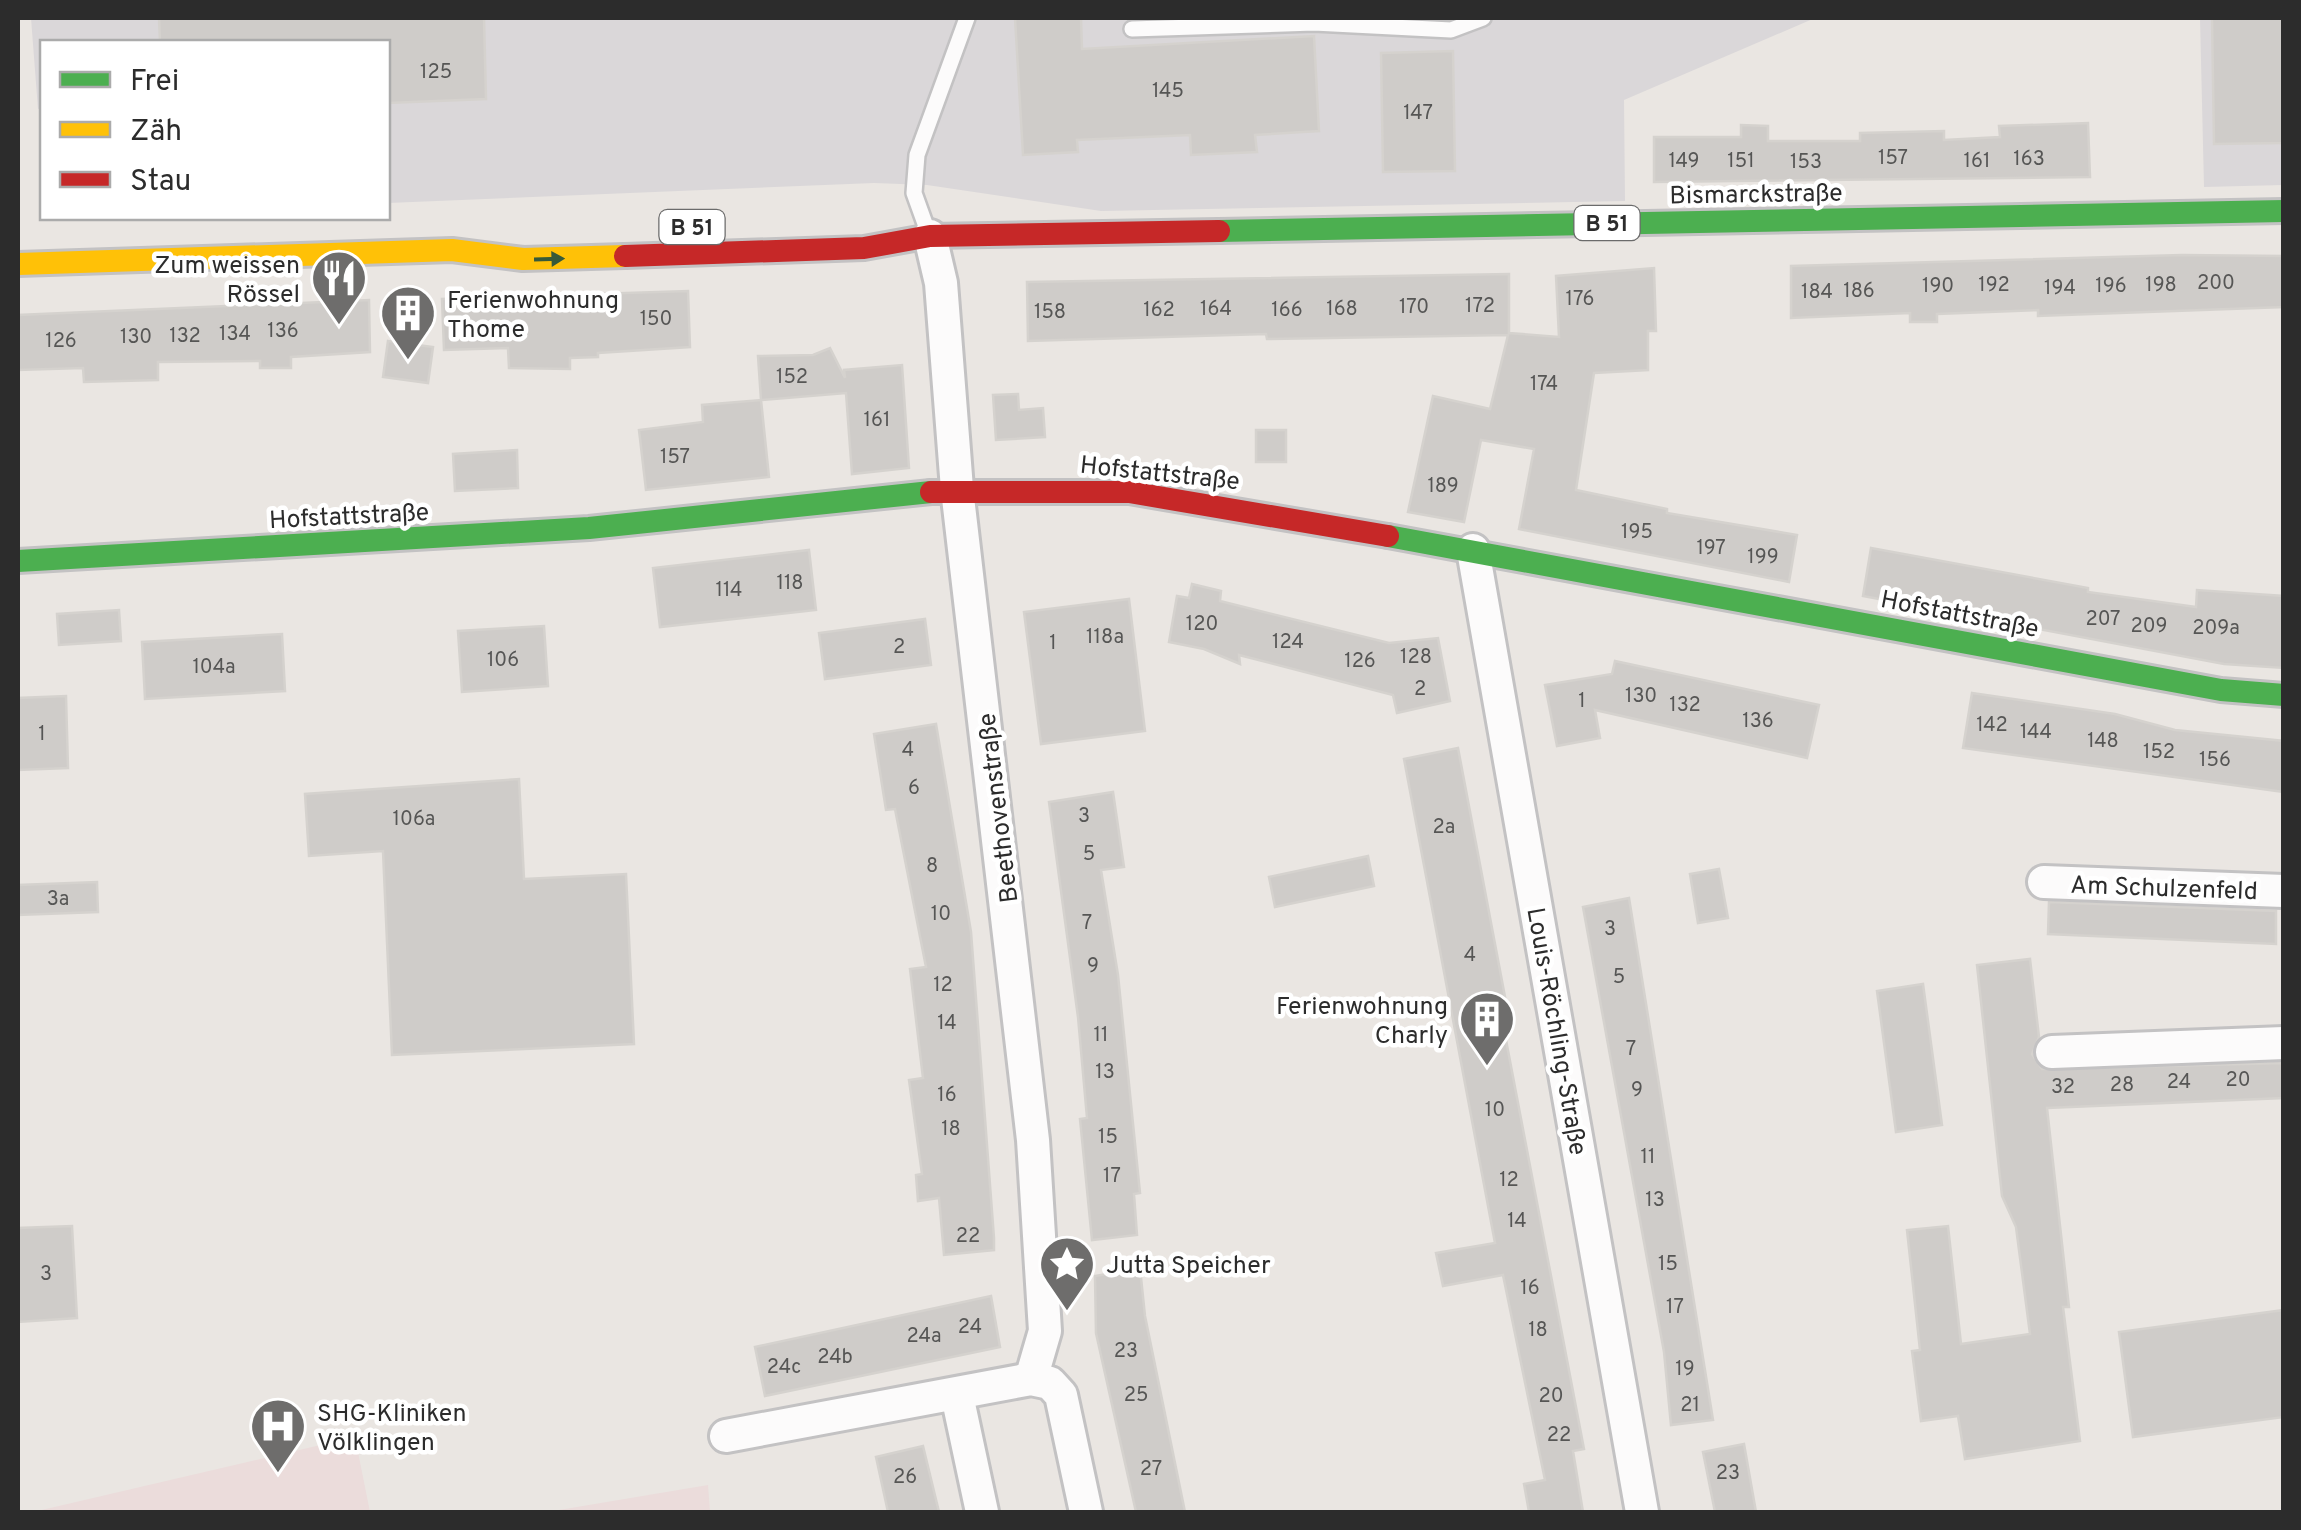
<svg xmlns="http://www.w3.org/2000/svg" width="2301" height="1530" viewBox="0 0 2301 1530" font-family="Overpass,sans-serif">
	<rect width="100%" height="100%" fill="#eae6e2"/>
	<!-- industrial -->
	<g fill="#dad7d9">
		<polygon points="31,18 1815,18 1624,100 1625,201 1101,211 927,185 874,183 388,203 388,42 42,42 42,108 38,109"/>
		<polygon points="2200,18 2283,18 2283,185 2204,187"/>
	</g>
	<!-- medical -->
	<g fill="#ebdcdb">
		<polygon points="355,1437 370,1512 33,1512"/>
		<polygon points="708,1485 710,1512 547,1512"/>
	</g>
	<!-- building -->
	<g fill="#cfccc9" stroke="#d5d2ce" stroke-width="2.5">
		<polygon points="159,18 484,18 486,99 388,103 388,42 160,42"/>
		<polygon points="1015,18 1081,18 1082,49 1314,36 1319,131 1255,135 1257,152 1191,155 1190,135 1077,140 1078,152 1023,155"/>
		<polygon points="2212,18 2284,18 2284,143 2214,144"/>
		<polygon points="1453,51 1455,171 1383,172 1381,53"/>
		<polygon points="2088,123 2090,177 1654,182 1654,137 1741,137 1741,125 1768,126 1768,141 1860,141 1860,133 1944,131 1944,140 2000,137 1999,126"/>
		<polygon points="2182,255 2284,256 2284,307 2038,316 2038,310 1937,314 1937,322 1910,322 1910,313 1791,318 1791,266"/>
		<polygon points="1654,268 1656,331 1648,331 1648,370 1594,373 1576,490 1667,509 1667,513 1797,535 1789,582 1519,529 1534,449 1481,440 1464,522 1408,512 1433,396 1490,409 1508,335 1267,339 1266,334 1028,341 1027,282 1509,274 1509,333 1559,337 1556,276"/>
		<polygon points="688,291 690,347 598,353 598,357 570,358 570,369 509,368 508,348 444,350 442,299"/>
		<polygon points="369,300 370,352 291,357 291,368 260,368 260,361 158,362 158,380 84,382 83,368 18,370 18,315"/>
		<polygon points="388,341 433,347 428,383 383,377"/>
		<polygon points="830,348 845,378 844,370 902,365 909,468 852,474 846,393 761,400 758,356 813,355"/>
		<polygon points="1018,394 1019,410 1043,408 1045,437 996,440 993,395"/>
		<polygon points="761,400 769,477 646,490 639,430 703,422 702,405"/>
		<rect x="1256" y="430" width="30" height="32"/>
		<polygon points="517,450 518,488 455,491 453,454"/>
		<polygon points="1871,548 2088,588 2088,592 2196,607 2197,590 2284,596 2284,668 2224,664 1863,596"/>
		<polygon points="809,550 816,610 660,627 653,568"/>
		<polygon points="1192,584 1221,591 1220,601 1389,643 1438,638 1450,701 1397,713 1393,695 1239,655 1240,664 1204,649 1169,642 1177,596 1189,598"/>
		<polygon points="1129,599 1145,731 1041,744 1024,612"/>
		<polygon points="119,610 121,641 59,645 57,614"/>
		<polygon points="925,619 931,665 825,679 819,633"/>
		<polygon points="544,626 548,686 462,692 458,631"/>
		<polygon points="282,634 285,691 145,699 142,642"/>
		<polygon points="1615,661 1819,705 1807,758 1595,710 1600,738 1557,746 1545,685 1612,674"/>
		<polygon points="1972,693 2115,714 2175,730 2284,741 2284,792 1963,748"/>
		<polygon points="66,696 68,768 18,770 18,698"/>
		<polygon points="936,724 971,932 994,1238 994,1250 944,1255 939,1198 918,1201 916,1175 922,1174 909,1080 923,1078 910,969 926,967 895,809 886,810 874,734"/>
		<polygon points="1458,748 1509,1018 1502,1019 1584,1449 1573,1451 1583,1512 1529,1512 1524,1484 1545,1480 1503,1275 1443,1286 1436,1253 1495,1243 1404,759"/>
		<polygon points="519,779 524,879 626,874 634,1044 392,1055 383,851 309,856 305,794"/>
		<polygon points="1113,792 1124,867 1101,870 1118,975 1140,1193 1134,1194 1137,1235 1092,1240 1080,1119 1087,1118 1078,1017 1049,802"/>
		<polygon points="1368,856 1374,886 1275,907 1269,877"/>
		<polygon points="1719,869 1728,918 1698,923 1690,874"/>
		<polygon points="97,882 98,912 18,915 18,885"/>
		<polygon points="1629,898 1713,1420 1671,1425 1664,1352 1583,907"/>
		<polygon points="2049,902 2276,911 2276,944 2048,934"/>
		<polygon points="2030,959 2039,1037 2032,1054 2042,1069 2284,1063 2284,1098 2047,1108 2069,1307 2063,1307 2080,1441 1965,1459 1958,1416 1921,1421 1912,1351 1920,1350 1907,1230 1948,1226 1961,1344 2030,1334 2016,1227 2002,1196 1977,965"/>
		<polygon points="1923,984 1942,1125 1896,1132 1877,991"/>
		<polygon points="72,1226 77,1318 18,1322 18,1228"/>
		<polygon points="1140,1268 1145,1316 1185,1512 1136,1512 1096,1333 1095,1276"/>
		<polygon points="991,1296 1000,1347 765,1396 755,1347"/>
		<polygon points="2284,1310 2284,1417 2133,1437 2119,1332"/>
		<polygon points="1744,1444 1756,1512 1715,1512 1703,1452"/>
		<polygon points="923,1446 939,1512 888,1512 876,1457"/>
	</g>
	<g fill="none" stroke-linecap="round" stroke-linejoin="round">
		<!-- lane casing -->
		<g stroke="#c3c2c3" stroke-width="20">
			<g id="lane">
				<polyline points="1132,29 1314,23 1451,30 1483,18"/>
				<polyline points="928,232 914,193 917,155 967,18"/>
			</g>
		</g>
		<!-- street casing -->
		<g stroke="#c3c2c3" stroke-width="38">
			<g id="street">
				<polyline points="930,236 941,283 957,489 1033,1140 1045,1331 1031,1379"/>
				<polyline points="1473,550 1642,1512"/>
				<polyline points="2044,882 2284,891"/>
				<polyline points="2052,1052 2284,1043"/>
				<polyline points="957,1395 982,1512"/>
				<polyline points="726,1436 1031,1379 1050,1383 1061,1395 1086,1512"/>
			</g>
		</g>
		<!-- fast casing -->
		<g stroke="#c3c2c3" stroke-width="28">
			<g id="fast">
				<polyline points="1219,231 2284,211"/>
				<polyline points="1388,536 2221,690 2284,695"/>
				<polyline points="18,561 589,528 931,492"/>
			</g>
		</g>
		<!-- slow casing -->
		<g stroke="#c3c2c3" stroke-width="28">
			<polyline id="slow" points="18,264 452,250 523,259 625,256"/>
		</g>
		<!-- jam casing -->
		<g stroke="#c3c2c3" stroke-width="28">
			<g id="jam">
				<polyline points="625,256 864,248 930,236 1219,231"/>
				<polyline points="931,492 1129,492 1388,536"/>
			</g>
		</g>
		<!-- lane -->
		<use href="#lane" stroke="#fcfbfb" stroke-width="15"/>
		<!-- street -->
		<use href="#street" stroke="#fcfbfb" stroke-width="32"/>
		<!-- fast -->
		<use href="#fast" stroke="#4caf50" stroke-width="22"/>
		<!-- slow -->
		<use href="#slow" stroke="#ffc107" stroke-width="22"/>
		<!-- jam -->
		<use href="#jam" stroke="#c62828" stroke-width="22"/>
	</g>
	<!-- one-way arrows -->
	<defs><path id="oneway-solid" d="M-6-.8H1V-3.2L6.5 0L1 3.2V.8H-6Z" transform="scale(2.5)"/></defs>
	<use fill="#375a39" href="#oneway-solid" transform="translate(549 259) rotate(-2)"/>
	<!-- icons -->
	<defs>
		<g id="restaurant-pin" transform="scale(2.875)"><path d="M0 17L-7.5 6A9.5 9.5 0 1 1 7.5 6Z" fill="#6e6d6c" stroke="#fff"/><path d="M-5-6h1v4h1v-4h1v4h1v-4h1v5L-1.5 .5V6h-2V.5L-5-1ZM5-6V6H3V1.5H1.5Q1.5-4 5-6Z" fill="#fff"/></g>
		<g id="building-pin" transform="scale(2.875)"><path d="M0 17L-7.5 6A9.5 9.5 0 1 1 7.5 6Z" fill="#6e6d6c" stroke="#fff"/><path d="M-4-6H4V6H1V3H-1V6H-4ZM-2.5-4.3h1.7v1.8h-1.7ZM.8-4.3h1.7v1.8H.8ZM-2.5-1h1.7V.8h-1.7ZM.8-1h1.7V.8H.8Z" fill="#fff"/></g>
		<g id="sight-pin" transform="scale(2.875)"><path d="M0 17L-7.5 6A9.5 9.5 0 1 1 7.5 6Z" fill="#6e6d6c" stroke="#fff"/><path d="M0-6L1.8-2.2L6-1.7L2.9 1.2L3.7 5.4L0 3.3L-3.7 5.4L-2.9 1.2L-6-1.7L-1.8-2.2Z" fill="#fff"/></g>
		<g id="hospital-pin" transform="scale(2.875)"><path d="M0 17L-7.5 6A9.5 9.5 0 1 1 7.5 6Z" fill="#6e6d6c" stroke="#fff"/><path d="M-5-5h3v3.5h4V-5h3V5h-3V1.5h-4V5h-3Z" fill="#fff"/></g>
	</defs>
	<g fill-rule="evenodd">
		<use href="#restaurant-pin" x="339" y="278"/>
		<use href="#building-pin" x="408" y="313"/>
		<use href="#building-pin" x="1487" y="1019"/>
		<use href="#sight-pin" x="1067" y="1264"/>
		<use href="#hospital-pin" x="278" y="1426"/>
	</g>
	<g text-anchor="middle" stroke-width="9" stroke-linejoin="round" paint-order="stroke">
		<!-- number labels -->
		<g font-size="20" fill="#565655">
			<text x="436" y="78">125</text>
			<text x="1168" y="97">145</text>
			<text x="1418" y="119">147</text>
			<text x="1893" y="164">157</text>
			<text x="2029" y="165">163</text>
			<text x="1684" y="167">149</text>
			<text x="1741" y="167">151</text>
			<text x="1977" y="167">161</text>
			<text x="1806" y="168">153</text>
			<text x="2216" y="289">200</text>
			<text x="1994" y="291">192</text>
			<text x="2161" y="291">198</text>
			<text x="1938" y="292">190</text>
			<text x="2111" y="292">196</text>
			<text x="2060" y="294">194</text>
			<text x="1859" y="297">186</text>
			<text x="1817" y="298">184</text>
			<text x="1580" y="305">176</text>
			<text x="1480" y="312">172</text>
			<text x="1414" y="313">170</text>
			<text x="1216" y="315">164</text>
			<text x="1342" y="315">168</text>
			<text x="1159" y="316">162</text>
			<text x="1287" y="316">166</text>
			<text x="1050" y="318">158</text>
			<text x="656" y="325">150</text>
			<text x="283" y="337">136</text>
			<text x="235" y="340">134</text>
			<text x="185" y="342">132</text>
			<text x="136" y="343">130</text>
			<text x="61" y="347">126</text>
			<text x="792" y="383">152</text>
			<text x="1544" y="390">174</text>
			<text x="877" y="426">161</text>
			<text x="675" y="463">157</text>
			<text x="1443" y="492">189</text>
			<text x="1637" y="538">195</text>
			<text x="1711" y="554">197</text>
			<text x="1763" y="563">199</text>
			<text x="790" y="589">118</text>
			<text x="729" y="596">114</text>
			<text x="2103" y="625">207</text>
			<text x="1202" y="630">120</text>
			<text x="2149" y="632">209</text>
			<text x="2216" y="634">209a</text>
			<text x="1105" y="643">118a</text>
			<text x="1288" y="648">124</text>
			<text x="1053" y="649">1</text>
			<text x="899" y="653">2</text>
			<text x="1416" y="663">128</text>
			<text x="503" y="666">106</text>
			<text x="1360" y="667">126</text>
			<text x="214" y="673">104a</text>
			<text x="1420" y="695">2</text>
			<text x="1641" y="702">130</text>
			<text x="1582" y="707">1</text>
			<text x="1685" y="711">132</text>
			<text x="1758" y="727">136</text>
			<text x="1992" y="731">142</text>
			<text x="2036" y="738">144</text>
			<text x="42" y="740">1</text>
			<text x="2103" y="747">148</text>
			<text x="908" y="756">4</text>
			<text x="2159" y="758">152</text>
			<text x="2215" y="766">156</text>
			<text x="914" y="794">6</text>
			<text x="1084" y="822">3</text>
			<text x="414" y="825">106a</text>
			<text x="1444" y="833">2a</text>
			<text x="1089" y="860">5</text>
			<text x="932" y="872">8</text>
			<text x="58" y="905">3a</text>
			<text x="941" y="920">10</text>
			<text x="1087" y="929">7</text>
			<text x="1610" y="935">3</text>
			<text x="1470" y="961">4</text>
			<text x="1093" y="972">9</text>
			<text x="1619" y="983">5</text>
			<text x="943" y="991">12</text>
			<text x="947" y="1029">14</text>
			<text x="1101" y="1041">11</text>
			<text x="1631" y="1055">7</text>
			<text x="1105" y="1078">13</text>
			<text x="2238" y="1086">20</text>
			<text x="2179" y="1088">24</text>
			<text x="2122" y="1091">28</text>
			<text x="2063" y="1093">32</text>
			<text x="1637" y="1096">9</text>
			<text x="947" y="1101">16</text>
			<text x="1495" y="1116">10</text>
			<text x="951" y="1135">18</text>
			<text x="1108" y="1143">15</text>
			<text x="1648" y="1163">11</text>
			<text x="1112" y="1182">17</text>
			<text x="1509" y="1186">12</text>
			<text x="1655" y="1206">13</text>
			<text x="1517" y="1227">14</text>
			<text x="968" y="1242">22</text>
			<text x="1668" y="1270">15</text>
			<text x="46" y="1280">3</text>
			<text x="1530" y="1294">16</text>
			<text x="1675" y="1313">17</text>
			<text x="970" y="1333">24</text>
			<text x="1538" y="1336">18</text>
			<text x="924" y="1342">24a</text>
			<text x="1126" y="1357">23</text>
			<text x="835" y="1363">24b</text>
			<text x="784" y="1373">24c</text>
			<text x="1685" y="1375">19</text>
			<text x="1136" y="1401">25</text>
			<text x="1551" y="1402">20</text>
			<text x="1690" y="1411">21</text>
			<text x="1559" y="1441">22</text>
			<text x="1151" y="1475">27</text>
			<text x="1728" y="1479">23</text>
			<text x="905" y="1483">26</text>
		</g>
		<!-- shield labels -->
		<g fill="#fff" stroke="#6b6b6b" stroke-width="2.5">
			<rect x="1574.5" y="206" width="65" height="34" rx="8"/>
			<rect x="659.5" y="210" width="65" height="34" rx="8"/>
		</g>
		<g font-size="22" font-weight="bold" fill="#2c2c2c">
			<text x="1607" y="231">B 51</text>
			<text x="692" y="235">B 51</text>
		</g>
		<!-- street labels -->
		<g font-size="25" fill="#2c2c2c" stroke="#fff">
			<text transform="translate(1756 193) rotate(-1)" y="9">Bismarckstraße</text>
			<text transform="translate(1160 472) rotate(6)" y="9">Hofstattstraße</text>
			<text transform="translate(349 515) rotate(-3)" y="9">Hofstattstraße</text>
			<text transform="translate(1960 613) rotate(11)" y="9">Hofstattstraße</text>
			<text transform="translate(997 808) rotate(-97)" y="9">Beethovenstraße</text>
			<text transform="translate(2164 887) rotate(2)" y="9">Am Schulzenfeld</text>
			<text transform="translate(1558 1031) rotate(80)" y="9">Louis-Röchling-Straße</text>
		</g>
		<!-- poi labels -->
		<g font-size="25" fill="#2c2c2c" stroke="#fff" text-anchor="start">
			<text x="300" y="273" text-anchor="end">Zum weissen<tspan x="300" dy="29">Rössel</tspan></text>
			<text x="447" y="308">Ferienwohnung<tspan x="447" dy="29">Thome</tspan></text>
			<text x="1448" y="1014" text-anchor="end">Ferienwohnung<tspan x="1448" dy="29">Charly</tspan></text>
			<text x="1106" y="1273">Jutta Speicher</text>
			<text x="317" y="1421">SHG-Kliniken<tspan x="317" dy="29">Völklingen</tspan></text>
		</g>
	</g>
	<!-- border -->
	<rect width="2301" height="1530" fill="none" stroke="#2c2c2c" stroke-width="40"/>
	<!-- legend -->
	<rect x="40" y="40" width="350" height="180" fill="#ffffff" stroke="#ababab" stroke-width="2.5"/>
	<rect x="60" y="72" width="50" height="15" fill="#4caf50" stroke="#ababab" stroke-width="2.5"/>
	<text x="130" y="90" font-size="30" fill="#2c2c2c">Frei</text>
	<rect x="60" y="122" width="50" height="15" fill="#ffc107" stroke="#ababab" stroke-width="2.5"/>
	<text x="130" y="140" font-size="30" fill="#2c2c2c">Zäh</text>
	<rect x="60" y="172" width="50" height="15" fill="#c62828" stroke="#ababab" stroke-width="2.5"/>
	<text x="130" y="190" font-size="30" fill="#2c2c2c">Stau</text>
</svg>
